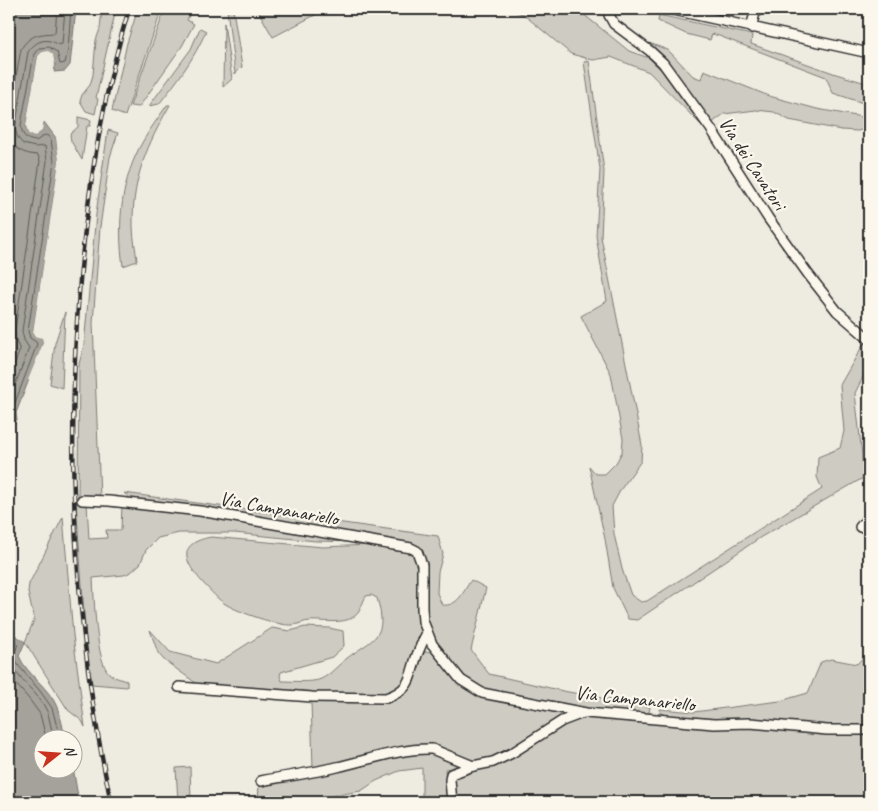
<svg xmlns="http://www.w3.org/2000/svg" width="878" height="811" viewBox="0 0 878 811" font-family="Caveat,sans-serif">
	<rect width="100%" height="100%" fill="#eeebe0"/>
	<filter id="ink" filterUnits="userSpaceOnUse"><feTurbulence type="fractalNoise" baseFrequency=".02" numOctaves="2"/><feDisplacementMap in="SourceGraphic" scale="10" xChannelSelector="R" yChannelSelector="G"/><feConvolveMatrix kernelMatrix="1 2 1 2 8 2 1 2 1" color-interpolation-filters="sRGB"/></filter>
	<g filter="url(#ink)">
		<!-- green -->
		<g fill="#cecbc2" stroke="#7c7b76">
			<polygon points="102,9 116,9 96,98 98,99 95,114 86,111 80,101 82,95 90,85 93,75 96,40 100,29"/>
			<polygon points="141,9 162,9 125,116 112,111 127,43 137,12"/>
			<polygon points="165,9 202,9 200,13 192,9 187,20 194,24 182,46 139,107 130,106"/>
			<polygon points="227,9 233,9 242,67 235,74"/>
			<polygon points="257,9 311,9 317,14 273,37"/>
			<polygon points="505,9 577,9 629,51 649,58 661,70 701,125 649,72 611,57 593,60 571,54 523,14"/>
			<polygon points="659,15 752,35 751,44 836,74 869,84 869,105 833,93 826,77 719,36 712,34 710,40 686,34 658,21"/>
			<polygon points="224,23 232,79 223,87"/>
			<path d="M 200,28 L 206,31 C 194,59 178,80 159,104 L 149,106 L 191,49 Z"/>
			<polygon points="649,43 668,50 693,76 701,79 704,70 769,96 817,109 862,117 869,117 869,127 858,131 841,130 789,120 774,112 756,110 724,114 712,123 665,59"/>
			<polygon points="589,61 604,171 601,237 642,445 641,461 621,489 612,506 614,534 622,569 631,595 641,602 647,601 822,489 817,477 818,457 840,448 844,431 840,385 864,343 869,348 869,365 855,393 862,455 863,478 761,537 637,620 628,619 613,588 605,539 589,466 596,474 605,474 616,463 622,452 623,439 611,374 581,316 607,301 596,236 600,169 584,62"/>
			<path d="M 167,105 L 170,105 C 147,145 132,179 133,226 C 133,238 136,250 137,261 L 123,266 C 117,223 121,179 143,141 C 150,129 159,117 167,105 Z"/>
			<polygon points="78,117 91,120 90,126 87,126 82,160 71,141 70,134 78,127"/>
			<polygon points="108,130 118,133 110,157 100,227 93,323 100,497 78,497 79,364 84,345 96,214"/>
			<polygon points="65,312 62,388 50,384 55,343"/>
			<path d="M 124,493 L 438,536 L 443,554 L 438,572 L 437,593 L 442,605 C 458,607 463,592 471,580 L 486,588 L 471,650 L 489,674 L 563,691 L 650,707 L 649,713 L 644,714 C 604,711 566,706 527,699 C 511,696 493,695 479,688 C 461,679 434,645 428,627 C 422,607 425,583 425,563 L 423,555 L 419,548 L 133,501 Z"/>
			<path d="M 76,502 L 87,503 L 89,539 L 107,538 L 106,530 L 121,530 L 122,505 L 166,509 L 362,542 L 316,541 L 234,533 L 179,533 L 158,538 L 146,550 L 140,564 L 131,572 L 124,575 L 93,578 C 94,597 96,662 109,673 C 114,678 121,679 127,681 L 127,687 L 92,684 L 87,654 Z"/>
			<polygon points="63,517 73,635 85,727 82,721 68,710 25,642 34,620 28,592 29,584"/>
			<path d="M 211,537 L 323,547 L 370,545 L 409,550 L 413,553 L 418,562 L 423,630 L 410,672 L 403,686 L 386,694 L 339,696 L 200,686 L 164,660 L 158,653 L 150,630 L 170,652 L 216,664 L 272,628 L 290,631 L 305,627 L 329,628 L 343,631 L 344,646 L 332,657 L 281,672 L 280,676 L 282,681 C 292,681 313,683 321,679 C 330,675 338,665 346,659 C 373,638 389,639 377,598 L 371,595 L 366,596 C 363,601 361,609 358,613 C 347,626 324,620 310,621 C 304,621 298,625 292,625 C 278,626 239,612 227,605 C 218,600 211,591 204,584 C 186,564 174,544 211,537 Z"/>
			<polygon points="432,651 463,684 559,711 562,713 561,719 503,754 490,760 478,762 431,745 313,769 311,700 390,700 408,691 414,683 420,658 425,652"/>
			<path d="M 869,651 L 869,727 C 801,728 732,722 664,715 L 660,712 L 660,709 L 694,712 L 780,701 L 808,693 L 821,662 L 831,659 L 857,664 Z"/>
			<polygon points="590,716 718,729 739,726 869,734 869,802 455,802 453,780 455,776 508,759 565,724"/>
			<polygon points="428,752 436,754 462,766 445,769 448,802 422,802 422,768 399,771 376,781 361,791 331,796 328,802 258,802 259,783 412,754"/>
			<polygon points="190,767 191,802 178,802 176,768"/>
		</g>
		<!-- water -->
		<g fill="#a4a29a" stroke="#74726e">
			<polygon points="9,9 76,9 70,65 65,71 54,72 55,65 53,54 48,52 42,52 38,56 26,126 28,134 35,136 42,131 44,122 56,138 59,161 33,332 42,338 43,343 16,413 17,420 9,428"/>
			<path d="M 9,631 L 25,642 L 19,656 C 27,675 49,687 57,707 C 61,717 63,728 65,738 L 42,738 L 42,768 L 73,768 L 79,802 L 9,802 Z"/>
		</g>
		<!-- pier -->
		<g fill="#eeebe0">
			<polygon points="48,51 53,54 55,65 53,74 51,72 53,65 51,56 48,54 43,55 41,58 29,126 30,132 35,134 40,129 42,121 44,120 42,131 35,136 28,134 26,126 38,56 42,52"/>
			<polygon points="57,135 61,162 36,332 37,334 44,336 46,343 30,381 28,380 43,343 42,338 34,336 33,332 59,161 56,138"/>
		</g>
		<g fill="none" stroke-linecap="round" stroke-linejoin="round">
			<!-- shore -->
			<g stroke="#5b5b57" stroke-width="1">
				<path d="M 9,117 L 21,49 C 30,34 40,34 55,33 L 57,9"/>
				<path d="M 9,133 C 13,149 22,154 38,155 L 40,161 L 15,330 L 16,341 L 20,350 L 9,378"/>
				<path d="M 9,401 L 29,348 L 24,340 L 22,331 L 47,161 L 45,146 L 35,147 L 23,144 L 18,138 L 15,129 L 28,52 C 36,40 47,37 59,45 L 62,44 L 65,9"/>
				<path d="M 9,421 L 12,418 L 12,411 L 37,344 L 36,342 L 30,338 L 28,331 L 54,162 L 51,140 L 48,136 L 45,135 L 36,141 C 25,140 22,135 21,125 L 34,54 L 39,48 L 49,47 L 57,52 L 60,64 L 65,63 L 68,50 L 71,9"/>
				<polyline points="9,637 18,644 14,655 18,665 40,691 52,708 60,738"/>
				<path d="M 9,659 C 16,680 38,691 47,711 C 50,719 51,730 54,738"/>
				<polyline points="9,676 29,699 40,714 46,738"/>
			</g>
			<!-- minor casing -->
			<g stroke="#2b2b2b" stroke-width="12">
				<g id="minor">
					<polyline points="609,9 609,15 614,24 650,51 663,63 711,129 768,218 808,274 837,311 869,339"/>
					<polyline points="669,9 869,53"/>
					<polyline points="751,28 756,9"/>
					<polyline points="82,500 109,501 200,511 411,548 417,551 422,565 422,608 423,621 432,644 461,680 482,693 586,713 714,724 750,723 827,730 869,730"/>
					<polyline points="860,527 869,517"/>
					<path d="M 179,687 L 312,697 L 386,698 C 412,689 409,678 417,655 C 420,648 423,640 427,633"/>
					<path d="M 261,781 C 286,776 312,773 337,767 C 368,760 401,748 432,749 L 473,766"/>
					<polyline points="452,802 450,780 451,774 473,766 493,762 512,753 562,721 583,713"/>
				</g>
			</g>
			<!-- minor -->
			<use href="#minor" stroke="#fbf7ec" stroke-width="9"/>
			<!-- rail casing -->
			<g stroke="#2b2b2b" stroke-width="4.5">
				<path id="rail" d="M 111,802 C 76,639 66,472 78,306 C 85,206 100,105 129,9"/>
			</g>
			<!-- rail -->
			<use href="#rail" stroke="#fbf7ec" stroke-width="2.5" stroke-dasharray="8" stroke-linecap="butt"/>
		</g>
	</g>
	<g text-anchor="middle" stroke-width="4.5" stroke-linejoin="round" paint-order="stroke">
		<!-- street labels -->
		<g font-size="20" fill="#2b2b2b" stroke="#fbf7ec">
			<text transform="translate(753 163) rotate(57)" y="7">Via dei Cavatori</text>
			<text transform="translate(279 508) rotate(10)" y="7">Via Campanariello</text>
			<text transform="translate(635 698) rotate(6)" y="7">Via Campanariello</text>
		</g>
	</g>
	<!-- margin -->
	<rect width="878" height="811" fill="none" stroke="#fbf7ec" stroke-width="30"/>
	<rect x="15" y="15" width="848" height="781" fill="none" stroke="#2b2b2b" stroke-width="2" filter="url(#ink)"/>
	<!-- north arrow -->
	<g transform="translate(58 754) rotate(73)"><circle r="24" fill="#fbf7ec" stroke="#a8a59f"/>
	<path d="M0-4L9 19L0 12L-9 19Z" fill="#c8321e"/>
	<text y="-8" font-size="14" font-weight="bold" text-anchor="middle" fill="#2b2b2b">N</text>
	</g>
</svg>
